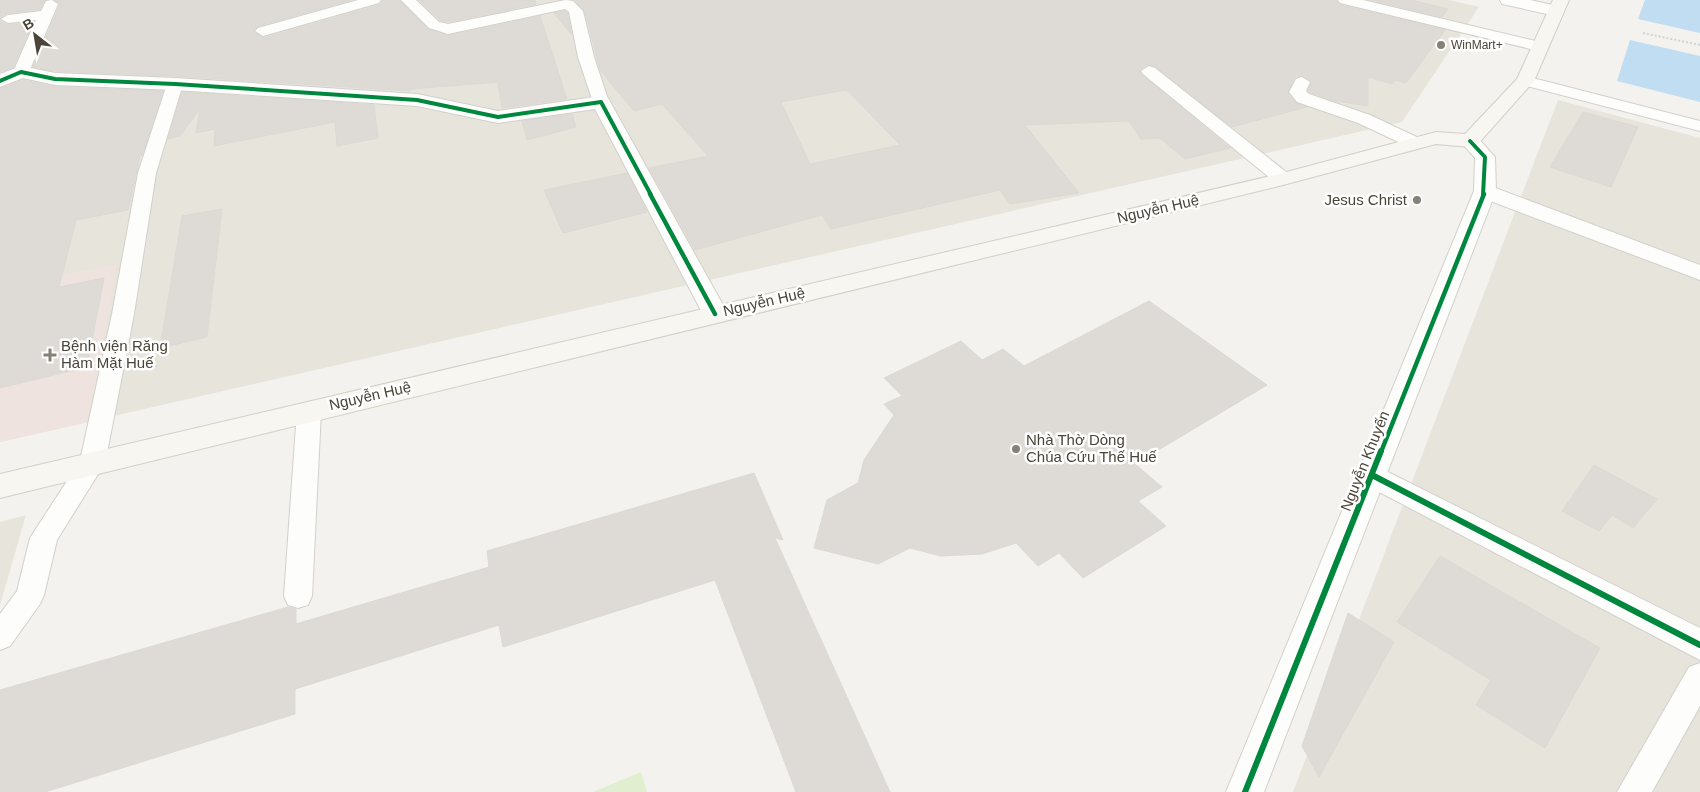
<svg xmlns="http://www.w3.org/2000/svg" width="1700" height="792" viewBox="0 0 1700 792" font-family="Helvetica,sans-serif">
	<rect width="100%" height="100%" fill="#f4f2ee"/>
	<!-- residential -->
	<g fill="#e7e4dc">
		<polygon points="0,0 1449,0 1479,7 1402,122 0,442"/>
		<polygon points="1558,100 1700,138 1700,792 1293,792"/>
		<polygon points="26,515 0,605 0,522"/>
	</g>
	<!-- medical -->
	<polygon fill="#eee3df" points="117,264 89,422 0,442 0,288"/>
	<!-- green -->
	<polygon fill="#e1eecf" points="641,772 647,792 593,792"/>
	<!-- water -->
	<g fill="#c0ddf1">
		<polygon points="1645,0 1700,0 1700,33 1638,19"/>
		<polygon points="1630,40 1700,56 1700,102 1617,81"/>
	</g>
	<!-- building -->
	<g fill="#dedbd6" stroke="#dcd9d4" fill-rule="evenodd">
		<polygon points="0,0 45,0 40,9 8,13 0,17"/>
		<polygon points="55,0 351,0 258,26 253,31 264,38 380,5 383,0 399,0 428,29 447,36 540,16 567,99 502,108 498,82 412,89 410,91 175,76 55,71 33,67 60,5"/>
		<polygon points="419,0 535,0 536,4 448,22 440,20"/>
		<path d="M 575,0 L 1336,0 L 1340,5 L 1445,30 L 1406,83 L 1395,80 L 1392,84 L 1368,77 L 1368,106 L 1335,101 L 1310,92 L 1308,91 L 1312,81 L 1301,75 L 1294,78 L 1288,93 L 1296,103 L 1307,107 L 1232,127 L 1156,67 L 1148,64 L 1139,71 L 1142,75 L 1230,148 L 1185,159 L 1160,138 L 1141,139 L 1129,121 L 1025,125 L 1079,193 L 1010,204 L 1000,190 L 831,229 L 822,215 L 695,250 L 649,168 L 708,156 L 662,104 L 634,111 L 600,70 L 585,11 ZM 845,90 L 849,92 L 900,145 L 810,164 L 781,102 Z"/>
		<polygon points="1371,0 1411,0 1448,9 1442,17"/>
		<polygon points="565,11 567,13 572,35 554,13"/>
		<polygon points="0,21 8,25 33,22 13,67 0,72"/>
		<polygon points="23,80 55,87 163,91 142,155 140,156 128,210 76,220 59,287 104,278 87,367 0,388 0,89"/>
		<polygon points="182,92 374,105 378,138 337,146 335,122 214,146 215,129 196,133 200,109 180,136 168,139"/>
		<polygon points="1583,112 1638,127 1611,187 1550,167"/>
		<polygon points="572,114 576,127 527,140 522,121"/>
		<polygon points="627,173 647,212 563,233 544,190"/>
		<polygon points="222,209 207,337 160,348 182,216"/>
		<polygon points="1149,301 1267,385 1135,464 1162,487 1138,501 1166,526 1083,578 1059,553 1038,566 1016,543 982,554 941,556 910,548 878,564 814,548 827,500 858,483 864,460 894,415 884,404 902,396 884,378 961,341 982,360 1003,349 1024,366"/>
		<polygon points="1594,465 1657,499 1633,528 1612,515 1599,531 1562,511"/>
		<polygon points="754,473 783,540 775,538 890,792 796,792 715,580 503,647 499,625 295,689 295,714 45,792 0,792 0,690 288,607 296,609 296,624 489,567 487,551"/>
		<polygon points="1440,556 1600,648 1545,748 1476,705 1491,680 1397,622"/>
		<polygon points="1348,613 1394,642 1319,777 1302,746"/>
	</g>
	<g fill="none" stroke-linecap="round" stroke-linejoin="round">
		<!-- service casing -->
		<g stroke="#d2d0cb" stroke-width="2">
			<g id="service">
				<polygon points="52,0 58,4 29,72 27,75 15,75 13,72 36,20 8,23 1,19 8,15 41,11 46,1"/>
				<polygon points="358,0 381,0 379,3 263,36 255,31 258,28"/>
				<polygon points="401,0 416,0 439,22 448,24 566,0 573,1 583,11 594,57 609,102 607,106 595,106 593,102 578,57 569,12 565,9 448,34 429,28"/>
				<polygon points="1338,0 1363,0 1544,43 1547,46 1539,51 1340,3"/>
				<polygon points="1149,66 1155,68 1290,175 1292,179 1290,183 1276,183 1143,74 1141,71"/>
				<polygon points="1525,76 1700,121 1700,131 1519,84 1517,81 1519,78"/>
				<polygon points="1302,77 1310,82 1306,91 1309,94 1370,115 1421,139 1424,143 1421,147 1409,147 1358,123 1297,102 1289,92 1296,79"/>
				<polygon points="175,79 183,84 156,173 134,314 105,463 57,540 44,595 40,604 10,646 0,650 0,614 17,591 30,538 80,461 112,314 138,173 167,84"/>
				<polygon points="309,402 318,405 321,411 312,596 308,605 298,608 288,605 284,596 297,411 300,405"/>
				<polygon points="1700,663 1700,706 1652,792 1617,792 1689,667"/>
			</g>
		</g>
		<!-- minor casing -->
		<g stroke="#d2d0cb" stroke-width="2">
			<g id="minor">
				<polygon points="1500,0 1530,0 1562,7 1564,11 1562,15 1556,16 1502,4"/>
				<polygon points="21,66 55,73 175,78 417,94 498,111 601,96 608,98 728,314 724,320 715,322 706,320 595,109 498,123 417,106 175,90 55,85 23,78 0,87 0,74"/>
				<polygon points="1485,184 1700,265 1700,280 1477,196 1474,191 1477,186"/>
				<polygon points="1372,464 1700,628 1700,660 1362,483 1357,475 1362,467"/>
			</g>
		</g>
		<!-- tertiary casing -->
		<g stroke="#d2d0cb" stroke-width="2">
			<polygon id="tertiary" points="1470,135 1477,137 1495,157 1496,191 1264,792 1226,792 1474,191 1475,158 1460,141 1463,137"/>
		</g>
		<!-- secondary casing -->
		<g stroke="#d3cfc5" stroke-width="2">
			<polygon id="secondary" points="1553,0 1569,0 1534,81 1477,145 1470,147 1436,144 1283,185 0,498 0,474 1279,174 1436,132 1465,134 1517,79"/>
		</g>
		<!-- path -->
		<polyline stroke="#d3d2cc" stroke-width="2" stroke-dasharray="2 2" stroke-linecap="butt" points="1643,33 1700,45"/>
		<!-- service -->
		<use href="#service" fill="#fdfdfc" fill-rule="evenodd"/>
		<!-- minor -->
		<use href="#minor" fill="#fdfdfc" fill-rule="evenodd"/>
		<!-- tertiary -->
		<use href="#tertiary" fill="#fdfdfc" fill-rule="evenodd"/>
		<!-- secondary -->
		<use href="#secondary" fill="#f7f6f1" fill-rule="evenodd"/>
		<!-- cycleway-far2 casing -->
		<g stroke="#fff" stroke-width="5.5">
			<g id="cycleway-far2">
				<polyline points="0,81 21,72 55,79 175,84 417,100 498,117 601,102 651,195"/>
				<polyline points="1470,141 1485,157 1483,195"/>
			</g>
		</g>
		<!-- cycleway-far1 casing -->
		<g stroke="#fff" stroke-width="8">
			<g id="cycleway-far1">
				<polyline points="650,194 715,314"/>
				<polyline points="1381,452 1484,194"/>
			</g>
		</g>
		<!-- cycleway casing -->
		<g stroke="#fff" stroke-width="9">
			<g id="cycleway">
				<polyline points="1372,475 1700,645"/>
				<polyline points="1245,792 1381,451"/>
			</g>
		</g>
		<!-- cycleway-far2 -->
		<use href="#cycleway-far2" stroke="#00873e" stroke-width="4"/>
		<!-- cycleway-far1 -->
		<use href="#cycleway-far1" stroke="#00873e" stroke-width="4.5"/>
		<!-- cycleway -->
		<use href="#cycleway" stroke="#00873e" stroke-width="6"/>
	</g>
	<!-- markers -->
	<g fill="#868178" stroke="#fff" stroke-width="2">
		<circle cx="1441" cy="45" r="5"/>
		<circle cx="1417" cy="200" r="5"/>
		<path d="M47.5 347.5h5v5h5v5h-5v5h-5v-5h-5v-5h5z"/>
		<circle cx="1016" cy="449" r="5"/>
	</g>
	<g text-anchor="middle" stroke-width="5" stroke-linejoin="round" paint-order="stroke">
		<!-- far-poi labels -->
		<g font-size="12" fill="#4b4439" stroke="#fff" text-anchor="start">
			<text x="1451" y="49">WinMart+</text>
		</g>
		<!-- poi labels -->
		<g font-size="15" fill="#4b4439" stroke="#fff" text-anchor="start">
			<text x="1407" y="205" text-anchor="end">Jesus Christ</text>
			<text x="61" y="351">Bệnh viện Răng<tspan x="61" dy="17">Hàm Mặt Huế</tspan></text>
			<text x="1026" y="445">Nhà Thờ Dòng<tspan x="1026" dy="17">Chúa Cứu Thế Huế</tspan></text>
		</g>
		<!-- street labels -->
		<g font-size="15" fill="#4b4439" stroke="#fff">
			<text transform="translate(1158 209) rotate(-13)" y="5">Nguyễn Huệ</text>
			<text transform="translate(764 302) rotate(-13)" y="5">Nguyễn Huệ</text>
			<text transform="translate(370 396) rotate(-13)" y="5">Nguyễn Huệ</text>
			<text transform="translate(1365 461) rotate(-68)" y="5">Nguyễn Khuyến</text>
		</g>
	</g>
	<!-- north arrow -->
	<g transform="translate(35 35) rotate(329)" stroke="#ffffff" stroke-width="4" paint-order="stroke">
	<path d="M0-4L9 19L0 12L-9 19Z" fill="#4b4439"/>
	<text y="-8" font-size="14" font-weight="bold" text-anchor="middle" fill="#4b4439">B</text>
	</g>
</svg>
